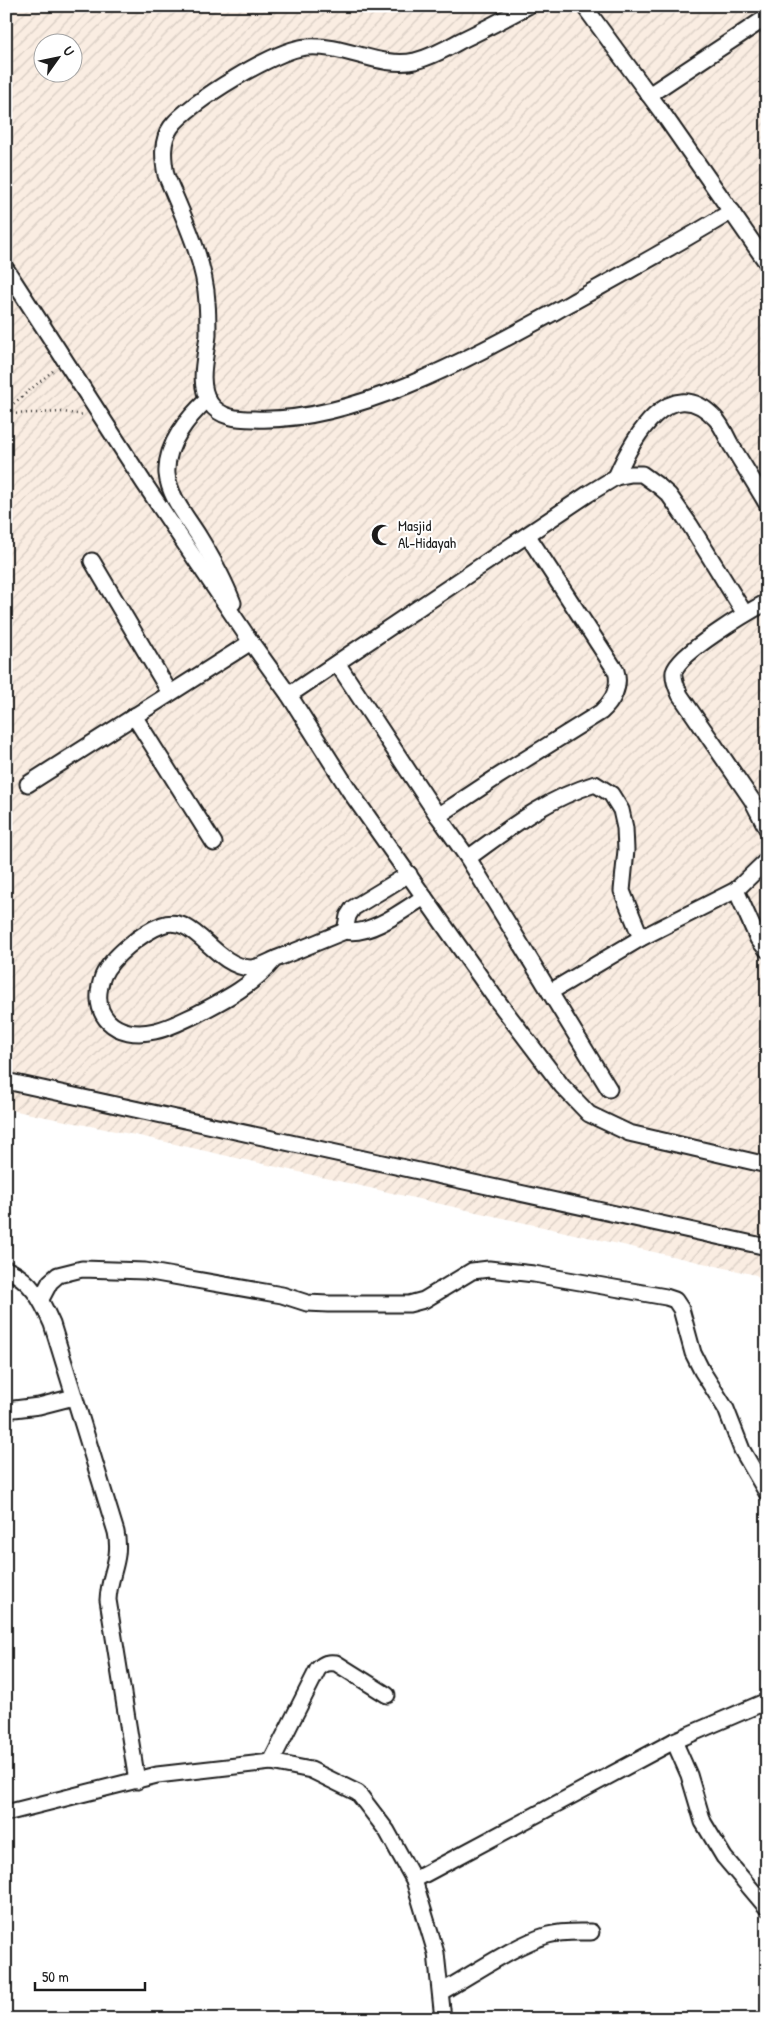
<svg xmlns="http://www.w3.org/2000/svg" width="773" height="2025" viewBox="0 0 773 2025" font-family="'Patrick Hand',sans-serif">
	<defs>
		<pattern id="industrial-furrows" width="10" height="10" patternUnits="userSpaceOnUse" patternTransform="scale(1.25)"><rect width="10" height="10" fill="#faede2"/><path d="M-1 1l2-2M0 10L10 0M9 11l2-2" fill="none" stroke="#d6cbc1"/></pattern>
	</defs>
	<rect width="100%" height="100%" fill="#fff"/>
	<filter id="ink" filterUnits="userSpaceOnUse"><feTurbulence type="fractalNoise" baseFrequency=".02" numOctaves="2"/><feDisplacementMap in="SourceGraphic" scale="10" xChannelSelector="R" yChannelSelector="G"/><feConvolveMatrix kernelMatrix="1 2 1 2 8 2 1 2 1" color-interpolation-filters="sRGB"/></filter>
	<g filter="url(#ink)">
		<!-- industrial -->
		<path fill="url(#industrial-furrows)" fill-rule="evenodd" d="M 6,6 L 767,6 L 767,1284 L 756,1275 L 135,1135 L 6,1109 ZM 42,42 L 72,42 L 72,72 L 42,72 Z"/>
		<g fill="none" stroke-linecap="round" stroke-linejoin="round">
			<!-- minor casing -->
			<g stroke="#1c1c1c" stroke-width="19">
				<g id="minor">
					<path d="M 528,6 C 506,18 483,30 460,41 C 446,49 431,57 415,61 C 381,69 344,44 307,47 C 278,48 188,103 171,127 C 161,141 163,159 166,175 C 182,214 205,260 207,302 C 208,313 208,324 208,335 C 206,356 197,384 210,403 C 220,418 238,419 254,419 C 356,424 481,352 569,304 C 623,274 678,244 732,211"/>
					<polyline points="584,6 666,118 767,263"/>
					<polyline points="649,95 767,17"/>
					<polyline points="6,269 144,483 251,642 289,695 349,790 493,995 562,1086 589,1114 629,1133 767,1165"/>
					<path d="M 208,399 C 188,417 165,445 167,474 C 169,496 186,516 198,535 C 211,556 224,579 233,603"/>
					<path d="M 616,477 C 632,440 670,370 715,418 C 722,425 726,436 731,445 C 743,464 755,484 767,504"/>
					<polyline points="92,561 170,693"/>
					<path d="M 767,602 C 748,612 679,653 674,672 C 673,680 677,688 680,695 L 752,800 L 767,829"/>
					<path d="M 337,663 L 438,816 L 497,777 L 601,712 C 612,702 621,687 616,671 L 528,536"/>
					<polyline points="289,695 588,494 616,477 631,474 642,474 660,487 669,495 690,525 745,614"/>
					<polyline points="134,716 214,843"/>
					<polyline points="28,784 251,642"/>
					<polyline points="438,816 468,858 609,1089"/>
					<path d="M 468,858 C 511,827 544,800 595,784 L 611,794 L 621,810 L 625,828 L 626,850 L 622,891 L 641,938"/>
					<polyline points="767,860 736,890 758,939 767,950"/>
					<polyline points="345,931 348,916 353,908 409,874"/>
					<path d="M 274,960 C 253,985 226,999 197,1014 C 184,1020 170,1028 155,1031 C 116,1040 88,1016 103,976 C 111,957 143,932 162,925 C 195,913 214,966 250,968 C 259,968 270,961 278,958 C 301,949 323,940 345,931 C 369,937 405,909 424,897"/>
					<polyline points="550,992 641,938 736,890"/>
					<polyline points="6,1081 767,1247"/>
					<path d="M 6,1269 C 31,1280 41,1299 52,1324 L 116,1532 C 122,1560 109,1574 108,1600 L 137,1781"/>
					<polyline points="41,1299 50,1282 58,1275 82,1269 145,1271 282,1295 307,1303 328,1304 409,1304 424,1300 472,1271 489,1269 534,1274 666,1297 675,1300 681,1309 693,1353 702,1371 726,1409 742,1450 767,1493"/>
					<polyline points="6,1410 39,1406 74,1397"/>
					<polyline points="674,1741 689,1775 703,1822 724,1857 767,1908"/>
					<path d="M 271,1762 L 318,1669 C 324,1663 328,1662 336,1663 L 387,1695"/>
					<polyline points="6,1813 157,1775 271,1762 311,1770 358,1793 387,1831 414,1880 436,1953 443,2019"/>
					<polyline points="414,1880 674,1741 767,1701"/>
					<path d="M 441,1992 C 472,1975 514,1945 548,1935 C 562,1931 576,1932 591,1932"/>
				</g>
			</g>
			<!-- path -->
			<g stroke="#1c1c1c" stroke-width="2.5" stroke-dasharray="1 4" stroke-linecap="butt">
				<polyline points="6,410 55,369"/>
				<polyline points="6,414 63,412 84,415"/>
			</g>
			<!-- minor -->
			<use href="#minor" stroke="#fff" stroke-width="15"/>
		</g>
	</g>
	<!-- icons -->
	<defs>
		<g id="mosque-bare" transform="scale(1.725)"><path d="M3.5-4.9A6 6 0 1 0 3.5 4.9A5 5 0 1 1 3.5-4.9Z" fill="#1c1c1c" stroke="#fff" stroke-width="2.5" paint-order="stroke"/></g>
	</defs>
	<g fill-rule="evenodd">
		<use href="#mosque-bare" x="382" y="535"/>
	</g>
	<g text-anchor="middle" stroke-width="4" stroke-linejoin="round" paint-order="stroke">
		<!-- poi labels -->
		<g font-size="15" fill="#1c1c1c" stroke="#fff" text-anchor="start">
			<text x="398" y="531">Masjid<tspan x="398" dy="17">Al-Hidayah</tspan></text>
		</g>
	</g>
	<!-- margin -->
	<rect width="773" height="2025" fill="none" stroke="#fff" stroke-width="25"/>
	<rect x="12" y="12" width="748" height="2000" fill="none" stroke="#1c1c1c" stroke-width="2" filter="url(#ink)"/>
	<!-- north arrow -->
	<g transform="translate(58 58) rotate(57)"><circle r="24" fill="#ffffff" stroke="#a4a4a4"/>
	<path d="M0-4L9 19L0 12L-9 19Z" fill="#1c1c1c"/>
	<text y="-8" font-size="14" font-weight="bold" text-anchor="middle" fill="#1c1c1c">U</text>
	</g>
	<!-- scale -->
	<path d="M35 1982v8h110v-8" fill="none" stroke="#1c1c1c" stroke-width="2.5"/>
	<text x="42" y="1982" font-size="15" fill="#1c1c1c" stroke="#ffffff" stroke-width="4" paint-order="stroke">50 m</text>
</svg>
